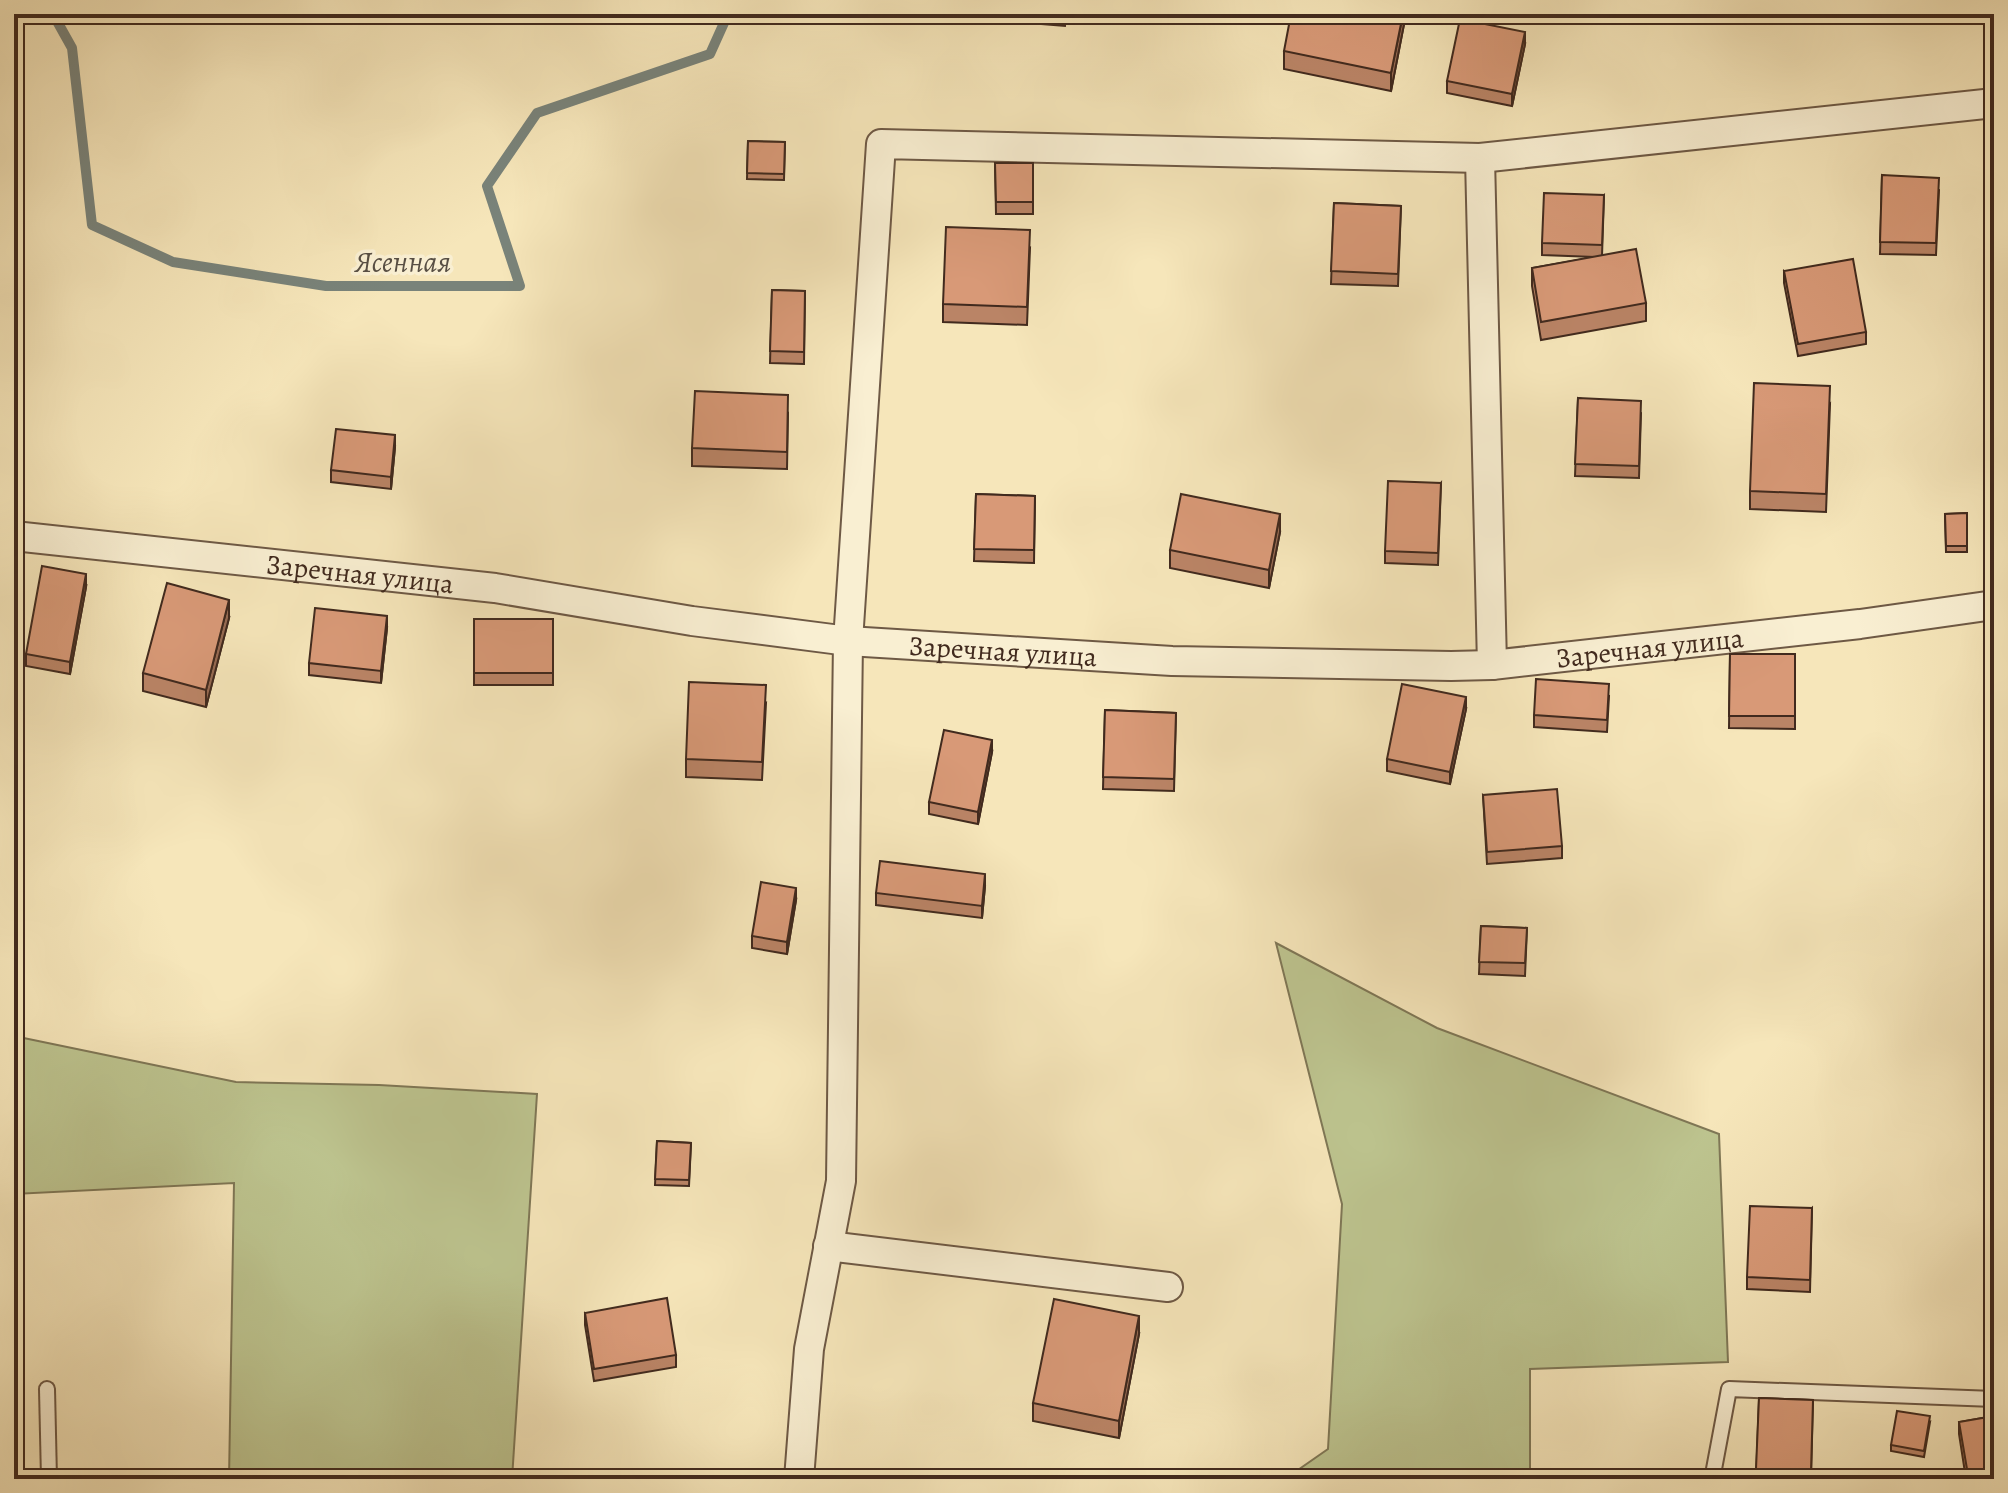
<svg xmlns="http://www.w3.org/2000/svg" width="2008" height="1493" viewBox="0 0 2008 1493" font-family="Alegreya,serif">
	<rect width="100%" height="100%" fill="#f6e6ba"/>
	<filter id="stains"><feTurbulence type="fractalNoise" baseFrequency=".0025" numOctaves="4"/><feColorMatrix values="0 0 0 0 .2 0 0 0 0 .09 0 0 0 0 .02 0 0 0 .5 -.17"/></filter>
	<radialGradient id="worn" r=".72"><stop offset=".6" stop-color="#630" stop-opacity="0"/><stop offset="1" stop-color="#630" stop-opacity=".3"/></radialGradient>
	<!-- green -->
	<g fill="#bdc48f" stroke="#7f7756" stroke-width="2">
		<polygon points="1276,943 1437,1028 1719,1134 1728,1362 1530,1369 1530,1479 1285,1479 1328,1449 1342,1204"/>
		<polygon points="14,1036 236,1082 379,1085 537,1094 512,1479 229,1479 234,1183 14,1194"/>
	</g>
	<g fill="none" stroke-linecap="round" stroke-linejoin="round">
		<!-- stream -->
		<polyline stroke="#79837a" stroke-width="10" points="53,14 72,48 92,225 173,262 326,286 520,286 487,186 537,113 710,54 728,14"/>
		<!-- service casing -->
		<g stroke="#6e5945" stroke-width="18">
			<g id="service">
				<polyline points="47,1389 49,1479"/>
				<polyline points="1714,1469 1729,1389 1994,1399"/>
			</g>
		</g>
		<!-- minor casing -->
		<g stroke="#6e5945" stroke-width="32">
			<g id="minor">
				<polyline points="1480,158 1492,665"/>
				<path id="s1" d="M 14,536 L 495,588 L 692,621 L 848,641 L 1172,661 L 1451,666 L 1492,665 L 1860,624 L 1994,605"/>
				<polyline points="828,1246 1168,1287"/>
				<polyline points="799,1479 809,1349 841,1181 848,641 881,144 1480,158 1994,103"/>
			</g>
		</g>
		<!-- service -->
		<use href="#service" stroke="#f9efd2" stroke-width="14"/>
		<!-- minor -->
		<use href="#minor" stroke="#f9efd2" stroke-width="28"/>
	</g>
	<!-- wall -->
	<g fill="#ba8466" stroke="#412a1e" stroke-width="2">
		<polygon points="977,14 1066,14 1065,26 977,19"/>
		<polygon points="1406,14 1391,91 1284,69 1284,51"/>
		<polygon points="1525,44 1512,106 1447,93 1447,81"/>
		<polygon points="748,141 785,142 784,180 747,179"/>
		<polygon points="995,163 1033,163 1033,214 996,214"/>
		<polygon points="1882,175 1939,190 1936,255 1880,254"/>
		<polygon points="1604,195 1602,256 1646,303 1646,321 1541,340 1532,286 1532,268 1595,257 1542,255 1542,243"/>
		<polygon points="1334,203 1401,206 1398,286 1331,284"/>
		<polygon points="1030,248 1027,325 943,322 943,304"/>
		<polygon points="1784,271 1866,332 1866,344 1798,356 1784,283"/>
		<polygon points="772,290 805,291 804,364 770,363"/>
		<polygon points="1578,398 1641,413 1639,478 1575,476"/>
		<polygon points="1830,404 1826,512 1750,509 1750,491"/>
		<polygon points="788,413 787,469 692,466 692,448"/>
		<polygon points="395,447 391,489 331,482 331,470"/>
		<polygon points="1441,483 1438,565 1385,563 1385,551"/>
		<polygon points="976,494 1035,496 1034,563 974,561"/>
		<polygon points="1967,513 1967,552 1946,552 1945,514"/>
		<polygon points="1280,532 1269,588 1170,568 1170,550"/>
		<polygon points="86,587 70,674 26,666 26,654"/>
		<polygon points="229,618 206,707 143,691 143,673"/>
		<rect x="474" y="619" width="79" height="66"/>
		<polygon points="387,628 381,683 309,675 309,663"/>
		<polygon points="1730,654 1795,654 1795,729 1729,728"/>
		<polygon points="1609,696 1607,732 1534,727 1534,715"/>
		<polygon points="766,703 762,780 686,777 686,759"/>
		<polygon points="1466,709 1450,784 1387,771 1387,759"/>
		<polygon points="1105,710 1176,713 1174,791 1103,789"/>
		<polygon points="992,752 978,824 929,814 929,802"/>
		<polygon points="1483,795 1562,846 1562,858 1487,864"/>
		<polygon points="985,886 982,918 876,905 876,893"/>
		<polygon points="796,900 787,954 752,948 752,936"/>
		<polygon points="1481,926 1527,928 1525,976 1479,974"/>
		<polygon points="657,1141 691,1143 689,1186 655,1185"/>
		<polygon points="1812,1208 1810,1292 1747,1289 1747,1277"/>
		<polygon points="585,1313 676,1355 676,1367 594,1381 585,1325"/>
		<polygon points="1139,1334 1119,1438 1033,1421 1033,1403"/>
		<polygon points="1759,1398 1813,1400 1811,1479 1756,1479"/>
		<polygon points="1994,1416 1994,1479 1966,1479 1959,1434 1959,1422"/>
		<polygon points="1930,1422 1924,1457 1891,1451 1891,1445"/>
	</g>
	<!-- shaded-wall -->
	<g fill="#976b53" stroke="#412a1e" stroke-width="2">
		<polygon points="1403,14 1406,14 1391,91 1391,73"/>
		<polygon points="1525,32 1525,44 1512,106 1512,94"/>
		<polygon points="395,435 395,447 391,489 391,477"/>
		<polygon points="1280,514 1280,532 1269,588 1269,570"/>
		<polygon points="86,574 86,587 70,674 70,662"/>
		<polygon points="229,600 229,618 206,707 206,690"/>
		<polygon points="387,616 387,628 381,683 381,671"/>
		<polygon points="1466,697 1466,709 1450,784 1450,772"/>
		<polygon points="992,740 992,752 978,824 978,812"/>
		<polygon points="985,874 985,886 982,918 982,906"/>
		<polygon points="796,888 796,900 787,954 787,942"/>
		<polygon points="1139,1316 1139,1334 1119,1438 1119,1421"/>
	</g>
	<!-- building -->
	<g fill="#d89977" stroke="#412a1e" stroke-width="2">
		<polygon points="1291,14 1403,14 1391,73 1284,51"/>
		<polygon points="1460,19 1525,32 1512,94 1447,81"/>
		<polygon points="748,141 785,142 784,174 747,173"/>
		<polygon points="995,163 1033,163 1033,202 996,202"/>
		<polygon points="1882,175 1939,178 1936,243 1880,242"/>
		<polygon points="1544,193 1604,195 1602,245 1542,243"/>
		<polygon points="1334,203 1401,206 1398,274 1331,271"/>
		<polygon points="946,227 1030,230 1027,307 943,304"/>
		<polygon points="1636,249 1646,303 1541,322 1532,268"/>
		<polygon points="1853,259 1866,332 1798,344 1784,271"/>
		<polygon points="772,290 805,291 804,352 770,351"/>
		<polygon points="1754,383 1830,386 1826,494 1750,491"/>
		<polygon points="695,391 788,395 787,452 692,448"/>
		<polygon points="1578,398 1641,401 1639,466 1575,464"/>
		<polygon points="336,429 395,435 391,477 331,470"/>
		<polygon points="1388,481 1441,483 1438,553 1385,551"/>
		<polygon points="976,494 1035,496 1034,550 974,549"/>
		<polygon points="1181,494 1280,514 1269,570 1170,550"/>
		<polygon points="1967,513 1967,546 1946,546 1945,514"/>
		<polygon points="42,566 86,574 70,662 26,654"/>
		<polygon points="167,583 229,600 206,690 143,673"/>
		<polygon points="315,608 387,616 381,671 309,663"/>
		<rect x="474" y="619" width="79" height="54"/>
		<polygon points="1730,654 1795,654 1795,716 1729,716"/>
		<polygon points="1536,679 1609,684 1607,720 1534,715"/>
		<polygon points="689,682 766,685 762,762 686,759"/>
		<polygon points="1402,684 1466,697 1450,772 1387,759"/>
		<polygon points="1105,710 1176,713 1174,779 1103,777"/>
		<polygon points="944,730 992,740 978,812 929,802"/>
		<polygon points="1557,789 1562,846 1487,852 1483,795"/>
		<polygon points="880,861 985,874 982,906 876,893"/>
		<polygon points="761,882 796,888 787,942 752,936"/>
		<polygon points="1481,926 1527,928 1525,963 1479,962"/>
		<polygon points="657,1141 691,1143 689,1180 655,1179"/>
		<polygon points="1750,1206 1812,1208 1810,1280 1747,1277"/>
		<polygon points="667,1298 676,1355 594,1369 585,1313"/>
		<polygon points="1054,1299 1139,1316 1119,1421 1033,1403"/>
		<polygon points="1759,1398 1813,1400 1811,1471 1756,1469"/>
		<polygon points="1897,1411 1930,1416 1924,1451 1891,1445"/>
		<polygon points="1994,1416 1994,1470 1968,1475 1959,1422"/>
	</g>
	<g text-anchor="middle" stroke-width="7" stroke-linejoin="round" paint-order="stroke">
		<!-- street labels -->
		<g font-size="28" fill="#412a1e" stroke="#f9efd2">
			<text dy="10" stroke="none"><textPath href="#s1" startOffset="348">Заречная улица</textPath></text>
			<text dy="10" stroke="none"><textPath href="#s1" startOffset="1644">Заречная улица</textPath></text>
			<text dy="10" stroke="none"><textPath href="#s1" startOffset="996">Заречная улица</textPath></text>
		</g>
		<!-- water labels -->
		<g font-size="30" font-style="italic" fill="#584f44" stroke="#f9efd2">
			<text x="403" y="272">Ясенная</text>
		</g>
	</g>
	<!-- margin -->
	<rect width="2008" height="1493" fill="none" stroke="#f6e6ba" stroke-width="48"/>
	<rect x="16" y="16" width="1976" height="1461" fill="none" stroke="#412a1e" stroke-width="4"/>
	<rect x="24" y="24" width="1960" height="1445" fill="none" stroke="#412a1e" stroke-width="2"/>
	<rect width="100%" height="100%" filter="url(#stains)"/>
	<rect width="100%" height="100%" fill="url(#worn)"/>
</svg>
